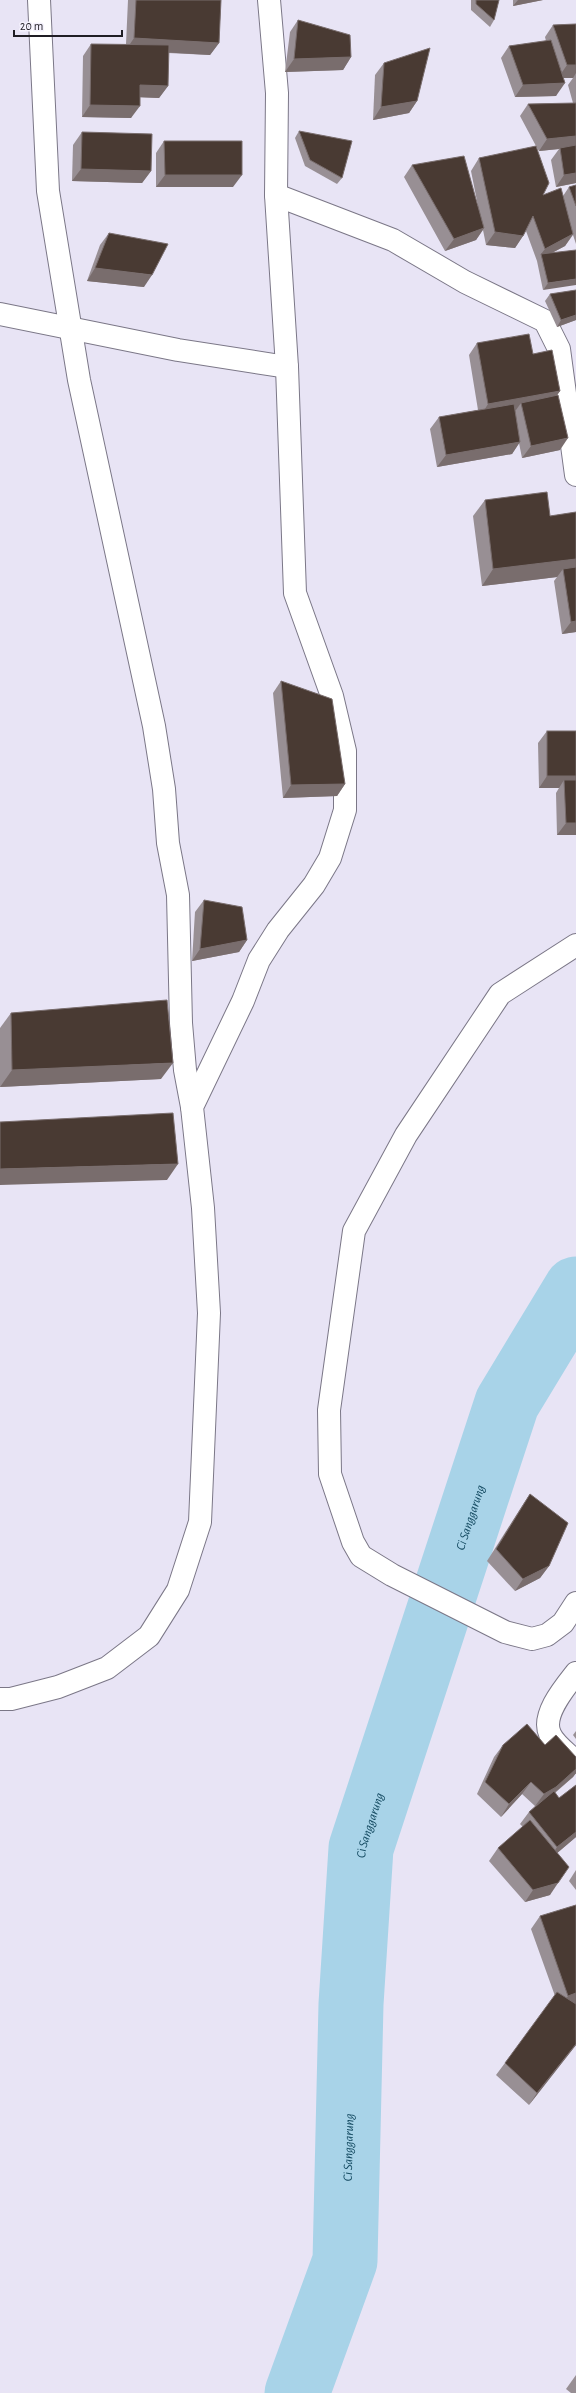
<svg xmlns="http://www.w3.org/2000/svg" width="576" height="2393" viewBox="0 0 576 2393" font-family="'Alegreya Sans',sans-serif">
	<rect width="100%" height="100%" fill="#e8e4f5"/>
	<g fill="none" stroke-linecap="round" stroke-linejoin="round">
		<!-- river -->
		<path stroke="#a8d3e8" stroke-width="65" id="s1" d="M 297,2393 L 345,2261 L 351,2004 L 361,1848 L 507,1403 L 576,1289"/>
		<!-- minor casing -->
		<g stroke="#7b7787" stroke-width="24">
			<g id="minor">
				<polyline points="39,0 48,191 79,380 154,726 164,789 168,843 178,895 181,1023 185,1070 192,1107"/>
				<polyline points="276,195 393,240 465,282 545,321 559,349 576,475"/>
				<polyline points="0,314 178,350 287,367"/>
				<polyline points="576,945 500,994 406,1135 354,1231 329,1410 330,1474 353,1542 361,1556 392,1575 505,1632 532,1639 547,1635 563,1623 576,1603"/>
				<path d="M 576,1673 C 565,1687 541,1715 550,1734 C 554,1744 568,1754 576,1762"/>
				<polyline points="0,1699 11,1699 58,1687 107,1668 149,1636 178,1590 200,1522 209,1313 203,1208 192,1107 243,1001 259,960 278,930 314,885 330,858 345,810 345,751 332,696 295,593 287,367 276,195 277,93 269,0"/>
			</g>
		</g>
		<!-- minor -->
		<use href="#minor" stroke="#fff" stroke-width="22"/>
	</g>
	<!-- wall -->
	<g fill="#988f94">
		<polygon points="128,0 221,0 219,43 210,55 168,53 168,86 159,98 140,97 131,118 82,117 83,56 91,44 126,44"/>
		<polygon points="471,0 499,0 494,20 490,27 471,10"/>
		<polygon points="513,0 543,0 513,6"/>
		<polygon points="298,20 351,57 343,70 285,72 290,32"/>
		<polygon points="576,24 576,183 556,187 551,160 559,149 539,151 537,148 543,195 563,196 569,187 576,185 576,244 573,235 565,246 552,253 576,250 543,290 537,261 526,231 515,248 486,245 483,230 476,240 445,251 404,177 412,165 478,206 471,171 479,158 536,146 520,116 528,104 573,103 568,85 573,78 563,78 556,96 515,97 501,58 509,46 546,41 545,37 553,25"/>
		<polygon points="384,63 417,101 409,113 373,120 375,75"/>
		<polygon points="299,131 342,178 337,184 305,166 295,138"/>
		<polygon points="82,132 151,171 142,183 72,181 73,145"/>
		<polygon points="164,141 233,187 156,187 156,153"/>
		<polygon points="109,233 144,287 87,281 100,245"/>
		<polygon points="576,290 576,320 557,327 545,301 550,294"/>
		<polygon points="477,343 533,354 560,391 557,395 560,450 522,458 519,443 512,454 437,467 430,429 439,417 478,410 469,355"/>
		<polygon points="485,500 550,516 576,512 576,632 562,634 554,581 557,577 482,586 473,516"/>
		<polygon points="281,681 345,784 337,796 283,798 273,693"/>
		<polygon points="547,731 576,731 576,835 557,835 556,793 559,788 539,788 538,743"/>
		<polygon points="204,900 247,940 239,952 192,961 195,912"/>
		<polygon points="11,1013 161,1079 0,1087 0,1028"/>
		<polygon points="530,1494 549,1566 540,1578 515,1591 487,1561 522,1506"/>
		<polygon points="576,1731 576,1739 573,1735"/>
		<polygon points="503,1745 545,1745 576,1757 576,1773 573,1777 555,1793 559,1798 576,1785 576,1837 557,1853 550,1895 525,1902 489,1861 498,1848 523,1827 520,1824 529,1812 535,1806 522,1794 501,1817 477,1794 494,1757"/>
		<polygon points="576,1870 576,1890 569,1881"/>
		<polygon points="576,1905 576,2004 575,2004 576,2045 529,2105 496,2075 555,1996 531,1929 540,1916"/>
		<polygon points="576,2375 576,2393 571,2393 566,2389"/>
	</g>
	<!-- shaded-wall -->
	<g fill="#796d6d">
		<polygon points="518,0 543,0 513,6"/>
		<polygon points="134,38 219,43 210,55 126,50"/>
		<polygon points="351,57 343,70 285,72 294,59"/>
		<polygon points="567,65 576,65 576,73 573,78 558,78"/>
		<polygon points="565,83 556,96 515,97 523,85"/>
		<polygon points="140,85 168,86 159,98 132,97"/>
		<polygon points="417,101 409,113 373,120 381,107"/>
		<polygon points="90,105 140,106 131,118 82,117"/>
		<polygon points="576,136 576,147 560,148 559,149 539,151 547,139"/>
		<polygon points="81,169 151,171 142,183 72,181"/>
		<polygon points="576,173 576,183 556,187 564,175"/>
		<polygon points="165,175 242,175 233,187 156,187"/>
		<polygon points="484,228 476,240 445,251 454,239"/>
		<polygon points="495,232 523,236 515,248 486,245"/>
		<polygon points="573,234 565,246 542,258 541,254 545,249"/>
		<polygon points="95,268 152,275 144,287 87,281"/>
		<polygon points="576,279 576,285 543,290 548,283"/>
		<polygon points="576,315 576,320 557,327 561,320"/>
		<polygon points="560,391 551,404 521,403 516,410 480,417 488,404"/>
		<polygon points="568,438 560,450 522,458 531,446"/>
		<polygon points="520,442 512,454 437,467 446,455"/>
		<polygon points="576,559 576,574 563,569 557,577 482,586 493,569"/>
		<polygon points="576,621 576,632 562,634 571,622"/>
		<polygon points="547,776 576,776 576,788 564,780 559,788 539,788"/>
		<polygon points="345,784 337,796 283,798 291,785"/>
		<polygon points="566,823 576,823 576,835 557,835"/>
		<polygon points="247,940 239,952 192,961 200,949"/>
		<polygon points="173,1063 161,1079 0,1087 12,1070"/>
		<polygon points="178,1164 167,1180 0,1185 0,1169"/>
		<polygon points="549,1566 540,1578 515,1591 523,1579"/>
		<polygon points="576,1769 576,1773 573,1777 547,1799 535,1806 544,1794"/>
		<polygon points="531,1782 522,1794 501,1817 509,1804"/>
		<polygon points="576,1832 576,1837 549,1860 557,1847"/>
		<polygon points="558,1883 550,1895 525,1902 533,1890"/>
		<polygon points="576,1993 576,2004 559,2008 568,1996"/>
		<polygon points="576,2044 576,2045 529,2105 537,2093"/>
	</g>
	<!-- building -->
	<g fill="#493a33" stroke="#796d6d">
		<polygon points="136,0 221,0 219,43 134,38"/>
		<polygon points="476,0 499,0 494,20 476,4"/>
		<polygon points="298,20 350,35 351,57 294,59"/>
		<polygon points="576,24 576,65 567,65 553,25"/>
		<polygon points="551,40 565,83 523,85 509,46"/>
		<polygon points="91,44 169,45 168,86 140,85 140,106 90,105"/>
		<polygon points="430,48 417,101 381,107 384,63"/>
		<polygon points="576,103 576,136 547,139 528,104"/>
		<polygon points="299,131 352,141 342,178 310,160"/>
		<polygon points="82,132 152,134 151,171 81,169"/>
		<polygon points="164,141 242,141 242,175 165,175"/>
		<polygon points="576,145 576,173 564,175 560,148"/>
		<polygon points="536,146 549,183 543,195 561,188 573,234 545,249 533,216 523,236 495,232 479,158"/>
		<polygon points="464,156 484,228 454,239 412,165"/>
		<polygon points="576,185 576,206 569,187"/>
		<polygon points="109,233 168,244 152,275 95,268"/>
		<polygon points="576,250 576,279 548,283 541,254"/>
		<polygon points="576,290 576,315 561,320 550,294"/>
		<polygon points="529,334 533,354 552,350 560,391 488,404 477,343"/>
		<polygon points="558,395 568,438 531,446 521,403"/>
		<polygon points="514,404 520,442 446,455 439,417"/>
		<polygon points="547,492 550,516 576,512 576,559 493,569 485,500"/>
		<polygon points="576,567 576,621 571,622 563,569"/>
		<polygon points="281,681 332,699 345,784 291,785"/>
		<rect x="547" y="731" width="29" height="45"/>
		<polygon points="564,780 576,780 576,823 566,823"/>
		<polygon points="204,900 242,907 247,940 200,949"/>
		<polygon points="167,1000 173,1063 12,1070 11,1013"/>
		<polygon points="173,1113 178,1164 0,1169 0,1122"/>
		<polygon points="530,1494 568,1523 549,1566 523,1579 496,1549"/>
		<polygon points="527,1724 545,1745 556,1735 576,1757 576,1769 556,1787 544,1794 531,1782 509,1804 485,1782 503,1745"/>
		<polygon points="576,1785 576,1832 557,1847 529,1812 554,1791 559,1798"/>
		<polygon points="530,1820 569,1867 558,1883 533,1890 498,1848"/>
		<polygon points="576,1905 576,1993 568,1996 540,1916"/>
		<polygon points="557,1992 576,2004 576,2044 537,2093 505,2063"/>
	</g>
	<g text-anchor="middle" stroke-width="4" stroke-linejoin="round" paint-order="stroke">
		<!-- water labels -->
		<g font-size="13" font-style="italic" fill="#154b62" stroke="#f5f2fd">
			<text dy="5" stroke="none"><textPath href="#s1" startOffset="902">Ci Sanggarung</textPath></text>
			<text dy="5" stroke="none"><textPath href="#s1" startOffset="578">Ci Sanggarung</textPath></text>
			<text dy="5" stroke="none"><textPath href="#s1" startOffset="254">Ci Sanggarung</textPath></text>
		</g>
	</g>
	<!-- scale -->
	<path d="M14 30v6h108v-6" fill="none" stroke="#1f1d24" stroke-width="2"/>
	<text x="20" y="30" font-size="12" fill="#1f1d24" stroke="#f5f2fd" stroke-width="3" paint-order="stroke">20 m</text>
</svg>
